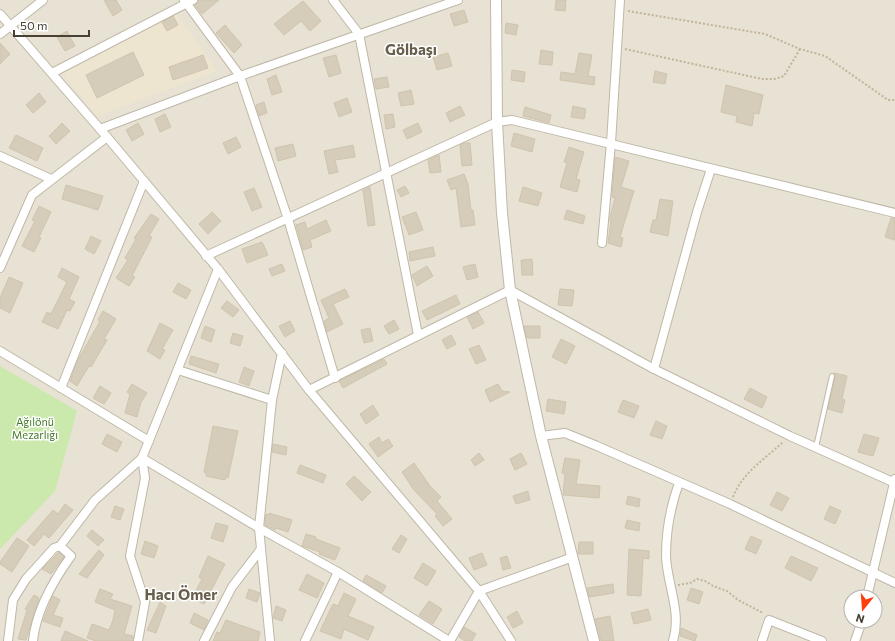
<svg xmlns="http://www.w3.org/2000/svg" width="895" height="641" viewBox="0 0 895 641" font-family="Commissioner,sans-serif">
	<rect width="100%" height="100%" fill="#f3efe5"/>
	<!-- residential -->
	<path fill="#e7e2d3" fill-rule="evenodd" d="M 0,0 L 895,0 L 895,641 L 0,641 ZM 851,597 L 875,597 L 875,621 L 851,621 Z"/>
	<!-- education -->
	<polygon fill="#ede5cf" points="172,7 217,71 97,116 60,70"/>
	<!-- green -->
	<polygon fill="#cbe9ac" points="0,366 77,411 55,491 0,549"/>
	<!-- building -->
	<g fill="#d5ccba" stroke="#d0c4ad">
		<polygon points="104,0 116,0 122,10 113,16"/>
		<polygon points="199,0 219,0 202,14 195,5"/>
		<polygon points="556,0 566,0 565,11 555,10"/>
		<polygon points="303,1 321,21 310,31 301,21 284,35 274,24"/>
		<polygon points="464,10 468,22 454,26 450,14"/>
		<polygon points="173,16 178,25 167,31 162,22"/>
		<polygon points="506,23 518,25 516,35 505,33"/>
		<polygon points="225,25 242,45 234,53 216,33"/>
		<polygon points="67,31 75,46 65,51 57,37"/>
		<polygon points="0,43 10,54 0,64"/>
		<polygon points="541,50 553,52 552,65 539,64"/>
		<polygon points="133,52 144,75 97,98 86,75"/>
		<polygon points="448,53 452,66 437,70 433,57"/>
		<polygon points="579,53 592,55 588,76 595,77 594,85 560,80 561,72 575,74"/>
		<polygon points="203,55 208,68 173,80 169,67"/>
		<polygon points="336,55 341,73 329,77 323,58"/>
		<polygon points="512,70 525,72 524,82 511,80"/>
		<polygon points="655,71 667,74 665,84 653,82"/>
		<polygon points="276,75 282,92 272,95 267,79"/>
		<polygon points="387,77 389,87 376,89 374,79"/>
		<polygon points="726,85 763,95 759,114 754,113 752,126 736,122 737,116 721,112"/>
		<polygon points="411,90 414,104 401,106 398,93"/>
		<polygon points="39,93 46,102 33,113 26,105"/>
		<polygon points="347,98 352,112 339,117 334,103"/>
		<polygon points="264,102 267,113 259,116 256,105"/>
		<polygon points="460,106 465,115 450,122 446,113"/>
		<polygon points="573,106 586,109 584,119 571,117"/>
		<polygon points="525,107 551,115 549,123 523,116"/>
		<polygon points="165,114 171,127 160,132 155,119"/>
		<polygon points="393,114 395,127 386,129 384,115"/>
		<polygon points="62,123 70,131 56,144 49,136"/>
		<polygon points="138,123 144,134 132,141 126,130"/>
		<polygon points="418,123 422,132 407,139 403,130"/>
		<polygon points="514,133 535,139 532,152 511,146"/>
		<polygon points="16,135 43,148 37,161 9,148"/>
		<polygon points="236,137 241,147 228,154 223,143"/>
		<polygon points="464,143 470,143 472,165 462,166 460,145"/>
		<polygon points="293,144 296,156 278,161 275,148"/>
		<polygon points="353,145 355,157 335,160 338,172 329,174 324,151"/>
		<polygon points="569,147 584,152 576,179 580,180 577,192 560,187 567,163 564,162"/>
		<polygon points="439,155 441,172 430,173 428,160"/>
		<polygon points="615,157 629,161 621,187 634,191 620,237 623,238 621,247 608,243 611,221 610,220 610,217 615,198 612,197"/>
		<polygon points="464,174 468,184 471,211 473,210 475,225 461,227 456,188 451,190 447,180"/>
		<polygon points="66,185 103,196 98,210 62,199"/>
		<polygon points="405,186 409,193 401,197 397,190"/>
		<polygon points="370,187 375,225 368,226 363,190"/>
		<polygon points="523,187 542,193 538,206 519,201"/>
		<polygon points="254,188 262,207 252,211 244,192"/>
		<polygon points="660,199 673,201 668,236 650,232 653,220 656,220"/>
		<polygon points="39,206 51,212 39,237 41,238 34,252 22,246 35,221 32,220"/>
		<polygon points="567,210 585,216 583,224 564,219"/>
		<polygon points="212,212 221,221 208,234 199,224"/>
		<polygon points="416,212 423,230 409,235 402,217"/>
		<polygon points="151,214 159,219 149,236 152,237 132,276 135,277 129,286 116,278 128,260 125,258 136,239 134,238"/>
		<polygon points="891,218 895,218 895,240 885,237"/>
		<polygon points="326,220 331,231 310,240 312,247 303,250 296,225 305,222 307,229"/>
		<polygon points="91,236 101,241 94,254 85,249"/>
		<polygon points="262,242 268,255 247,263 242,249"/>
		<polygon points="433,247 435,256 410,261 409,252"/>
		<polygon points="532,259 533,275 522,275 521,260"/>
		<polygon points="282,264 285,271 272,276 269,269"/>
		<polygon points="475,264 478,277 467,280 463,267"/>
		<polygon points="427,266 433,276 417,286 412,275"/>
		<polygon points="62,268 79,277 69,299 75,302 70,311 67,310 58,329 42,322 47,312 51,314 67,282 58,277"/>
		<polygon points="9,277 23,283 10,313 0,308 0,298"/>
		<polygon points="178,283 191,290 186,299 173,292"/>
		<polygon points="345,289 349,297 333,304 343,324 327,332 324,321 329,318 321,300"/>
		<polygon points="560,289 574,290 572,306 558,305"/>
		<polygon points="456,295 460,304 427,320 422,311"/>
		<polygon points="227,301 239,310 233,317 221,308"/>
		<polygon points="103,311 116,319 104,339 107,340 91,367 89,366 77,386 70,381 78,360 100,321 98,320"/>
		<polygon points="478,312 484,323 473,329 467,317"/>
		<polygon points="394,320 399,329 389,334 384,326"/>
		<polygon points="290,321 295,331 285,337 279,326"/>
		<polygon points="160,323 173,330 162,349 165,350 160,359 147,351"/>
		<polygon points="205,326 215,330 211,342 201,338"/>
		<polygon points="524,326 540,326 540,338 527,338"/>
		<polygon points="370,328 373,341 364,343 361,330"/>
		<polygon points="233,333 243,336 240,346 230,343"/>
		<polygon points="451,335 456,344 447,349 442,340"/>
		<polygon points="561,339 575,346 566,364 552,357"/>
		<polygon points="479,345 486,360 476,364 469,349"/>
		<polygon points="191,356 219,364 216,373 189,364"/>
		<polygon points="384,359 387,364 343,388 339,381"/>
		<polygon points="244,367 254,371 249,386 239,382"/>
		<polygon points="834,373 847,376 842,399 845,400 842,413 828,409 835,377"/>
		<polygon points="132,384 147,393 141,402 137,417 125,413 130,394 127,392"/>
		<polygon points="498,384 502,391 510,392 490,402 485,390"/>
		<polygon points="100,386 111,393 104,404 93,398"/>
		<polygon points="750,388 767,397 762,408 744,399"/>
		<polygon points="548,399 566,402 564,414 546,411"/>
		<polygon points="623,400 639,406 634,418 618,412"/>
		<polygon points="373,405 379,415 366,424 360,414"/>
		<polygon points="656,421 667,426 662,439 650,435"/>
		<polygon points="213,426 238,431 228,478 226,477 225,480 206,476 206,473 204,472"/>
		<polygon points="107,434 122,442 117,452 102,444"/>
		<polygon points="864,434 879,438 873,456 858,452"/>
		<polygon points="379,437 382,443 388,439 393,446 378,457 369,444"/>
		<polygon points="273,444 287,447 286,455 272,452"/>
		<polygon points="479,453 484,460 475,466 471,460"/>
		<polygon points="521,453 527,464 515,470 510,459"/>
		<polygon points="565,458 580,460 576,484 600,486 599,498 563,495 565,474 562,473"/>
		<polygon points="414,463 430,486 441,497 437,501 452,519 443,526 435,516 437,514 414,490 402,472"/>
		<polygon points="300,465 326,475 323,483 297,473"/>
		<polygon points="354,476 371,492 362,501 346,484"/>
		<polygon points="528,491 530,500 516,504 513,496"/>
		<polygon points="777,492 789,498 782,511 770,505"/>
		<polygon points="628,496 640,499 639,507 626,504"/>
		<polygon points="65,504 73,510 49,538 44,534 34,546 27,540 53,510 58,514"/>
		<polygon points="115,506 124,509 120,520 111,517"/>
		<polygon points="830,506 841,511 835,524 824,519"/>
		<polygon points="269,513 292,520 288,532 276,528 275,530 265,525 266,514 269,515"/>
		<polygon points="627,520 640,523 639,531 625,528"/>
		<polygon points="216,523 228,526 223,542 211,538"/>
		<polygon points="92,530 104,540 98,546 87,536"/>
		<polygon points="306,534 316,537 316,539 340,548 335,560 319,554 320,552 302,546"/>
		<polygon points="401,535 407,539 399,553 392,549"/>
		<polygon points="751,536 762,541 756,554 745,549"/>
		<polygon points="17,538 29,546 12,572 0,564 0,562"/>
		<polygon points="145,541 158,546 154,558 141,554"/>
		<polygon points="579,542 593,542 593,554 578,554"/>
		<polygon points="629,549 649,551 649,559 643,558 641,596 627,595"/>
		<polygon points="99,550 104,555 87,578 79,574"/>
		<polygon points="59,552 64,557 51,574 42,569"/>
		<polygon points="482,553 487,565 474,570 469,558"/>
		<polygon points="208,556 225,564 204,604 192,598 202,579 199,577"/>
		<polygon points="507,556 511,568 503,570 500,558"/>
		<polygon points="791,556 818,568 811,581 785,568"/>
		<polygon points="423,563 436,571 427,586 414,578"/>
		<polygon points="307,574 324,583 317,598 299,590"/>
		<polygon points="366,575 386,586 382,593 363,581"/>
		<polygon points="613,584 614,593 589,597 587,588"/>
		<polygon points="691,588 703,592 699,604 687,600"/>
		<polygon points="100,589 113,594 110,599 132,606 124,634 133,636 133,641 96,641 87,638 92,624 109,630 113,620 115,610 95,602"/>
		<polygon points="249,589 260,593 257,602 246,598"/>
		<polygon points="344,593 356,599 348,616 374,627 368,640 344,629 341,639 320,631 333,604 338,606"/>
		<polygon points="34,595 39,598 26,640 18,639 27,610 25,609"/>
		<polygon points="53,596 60,600 53,615 63,618 60,627 43,621"/>
		<polygon points="429,601 442,609 433,624 419,615"/>
		<polygon points="160,602 166,606 156,633 147,630"/>
		<polygon points="276,606 286,610 282,621 273,618"/>
		<polygon points="648,609 651,620 634,624 631,613"/>
		<polygon points="517,611 523,623 513,628 507,617"/>
		<polygon points="194,613 208,620 204,630 190,623"/>
		<polygon points="610,616 614,641 601,641 595,619"/>
		<polygon points="226,620 260,632 258,641 213,641 217,632 220,633"/>
		<polygon points="464,627 476,634 472,641 465,641 459,637"/>
		<polygon points="681,628 697,635 695,641 680,636"/>
		<polygon points="65,631 88,641 61,641"/>
	</g>
	<g fill="none" stroke-linecap="round" stroke-linejoin="round">
		<!-- service casing -->
		<g stroke="#bfb8a8" stroke-width="6">
			<polyline id="service" points="816,447 832,376"/>
		</g>
		<!-- minor casing -->
		<g stroke="#bfb8a8" stroke-width="10">
			<g id="minor">
				<polyline points="184,0 240,76 288,219 335,378"/>
				<polyline points="333,0 359,34 418,335"/>
				<polyline points="0,14 107,137 218,269 309,390 479,591 511,641"/>
				<polyline points="0,34 43,0"/>
				<polyline points="52,73 193,0"/>
				<polyline points="100,129 240,76 458,0"/>
				<polyline points="0,156 51,179"/>
				<polyline points="602,243 611,143 620,0"/>
				<polyline points="206,256 497,122 512,120 895,213"/>
				<polyline points="0,268 32,195 107,137"/>
				<polyline points="0,351 149,441"/>
				<polyline points="654,369 697,212 711,169"/>
				<polyline points="178,370 272,400"/>
				<polyline points="61,388 144,181"/>
				<polyline points="309,390 510,290 654,369 790,436 895,483"/>
				<polyline points="541,436 565,433 597,446 730,504 895,583"/>
				<polyline points="142,458 259,528 338,572 449,641"/>
				<polyline points="867,597 895,479"/>
				<polyline points="8,641 13,600 26,579 54,548 60,546 95,500 142,458 218,269"/>
				<path d="M 33,641 C 36,610 53,581 71,556 L 60,546"/>
				<polyline points="138,641 145,602 130,556 145,478 142,458"/>
				<polyline points="204,641 232,587 261,549"/>
				<polyline points="270,641 259,528 272,400 282,353"/>
				<polyline points="305,641 338,572"/>
				<polyline points="450,641 479,591 573,557"/>
				<path d="M 673,641 C 682,612 667,585 666,556 C 666,532 671,505 679,483"/>
				<polyline points="762,641 769,620 822,641"/>
				<polyline points="855,641 862,621"/>
			</g>
		</g>
		<!-- tertiary casing -->
		<g stroke="#bfb8a8" stroke-width="12">
			<polyline id="tertiary" points="496,0 497,122 502,213 510,290 541,436 594,641"/>
		</g>
		<!-- path -->
		<g stroke="#c1b498" stroke-width="2" stroke-dasharray="2 2" stroke-linecap="butt">
			<polyline points="628,11 765,34 800,49 825,56 888,100 895,100"/>
			<polyline points="625,49 762,79 774,79 784,76 800,49"/>
			<path d="M 733,497 C 742,473 765,459 783,442"/>
			<polyline points="678,585 690,583 697,579 705,581 713,586 727,591 738,600 763,613"/>
		</g>
		<!-- service -->
		<use href="#service" stroke="#fff" stroke-width="4"/>
		<!-- minor -->
		<use href="#minor" stroke="#fff" stroke-width="8"/>
		<!-- tertiary -->
		<use href="#tertiary" stroke="#fff" stroke-width="10"/>
	</g>
	<g text-anchor="middle" stroke-width="3" stroke-linejoin="round" paint-order="stroke">
		<!-- park labels -->
		<g font-size="11" fill="#427926" stroke="#fff">
			<text x="35" y="426">Ağılönü<tspan x="35" dy="13">Mezarlığı</tspan></text>
		</g>
		<!-- district labels -->
		<g font-size="15" font-weight="bold" fill="#695e4b" stroke="#fff">
			<text x="411" y="55">Gölbaşı</text>
			<text x="181" y="600">Hacı Ömer</text>
		</g>
	</g>
	<!-- north arrow -->
	<g transform="translate(863 609) rotate(197)"><circle r="19" fill="#ffffff" stroke="#b5b3ae"/>
	<path d="M0-3L7 15L0 10L-7 15Z" fill="#ff3e10"/>
	<text y="-6" font-size="11" font-weight="bold" text-anchor="middle" fill="#464035">N</text>
	</g>
	<!-- scale -->
	<path d="M14 30v6h75v-6" fill="none" stroke="#464035" stroke-width="2"/>
	<text x="20" y="30" font-size="12" fill="#464035" stroke="#ffffff" stroke-width="3" paint-order="stroke">50 m</text>
</svg>
